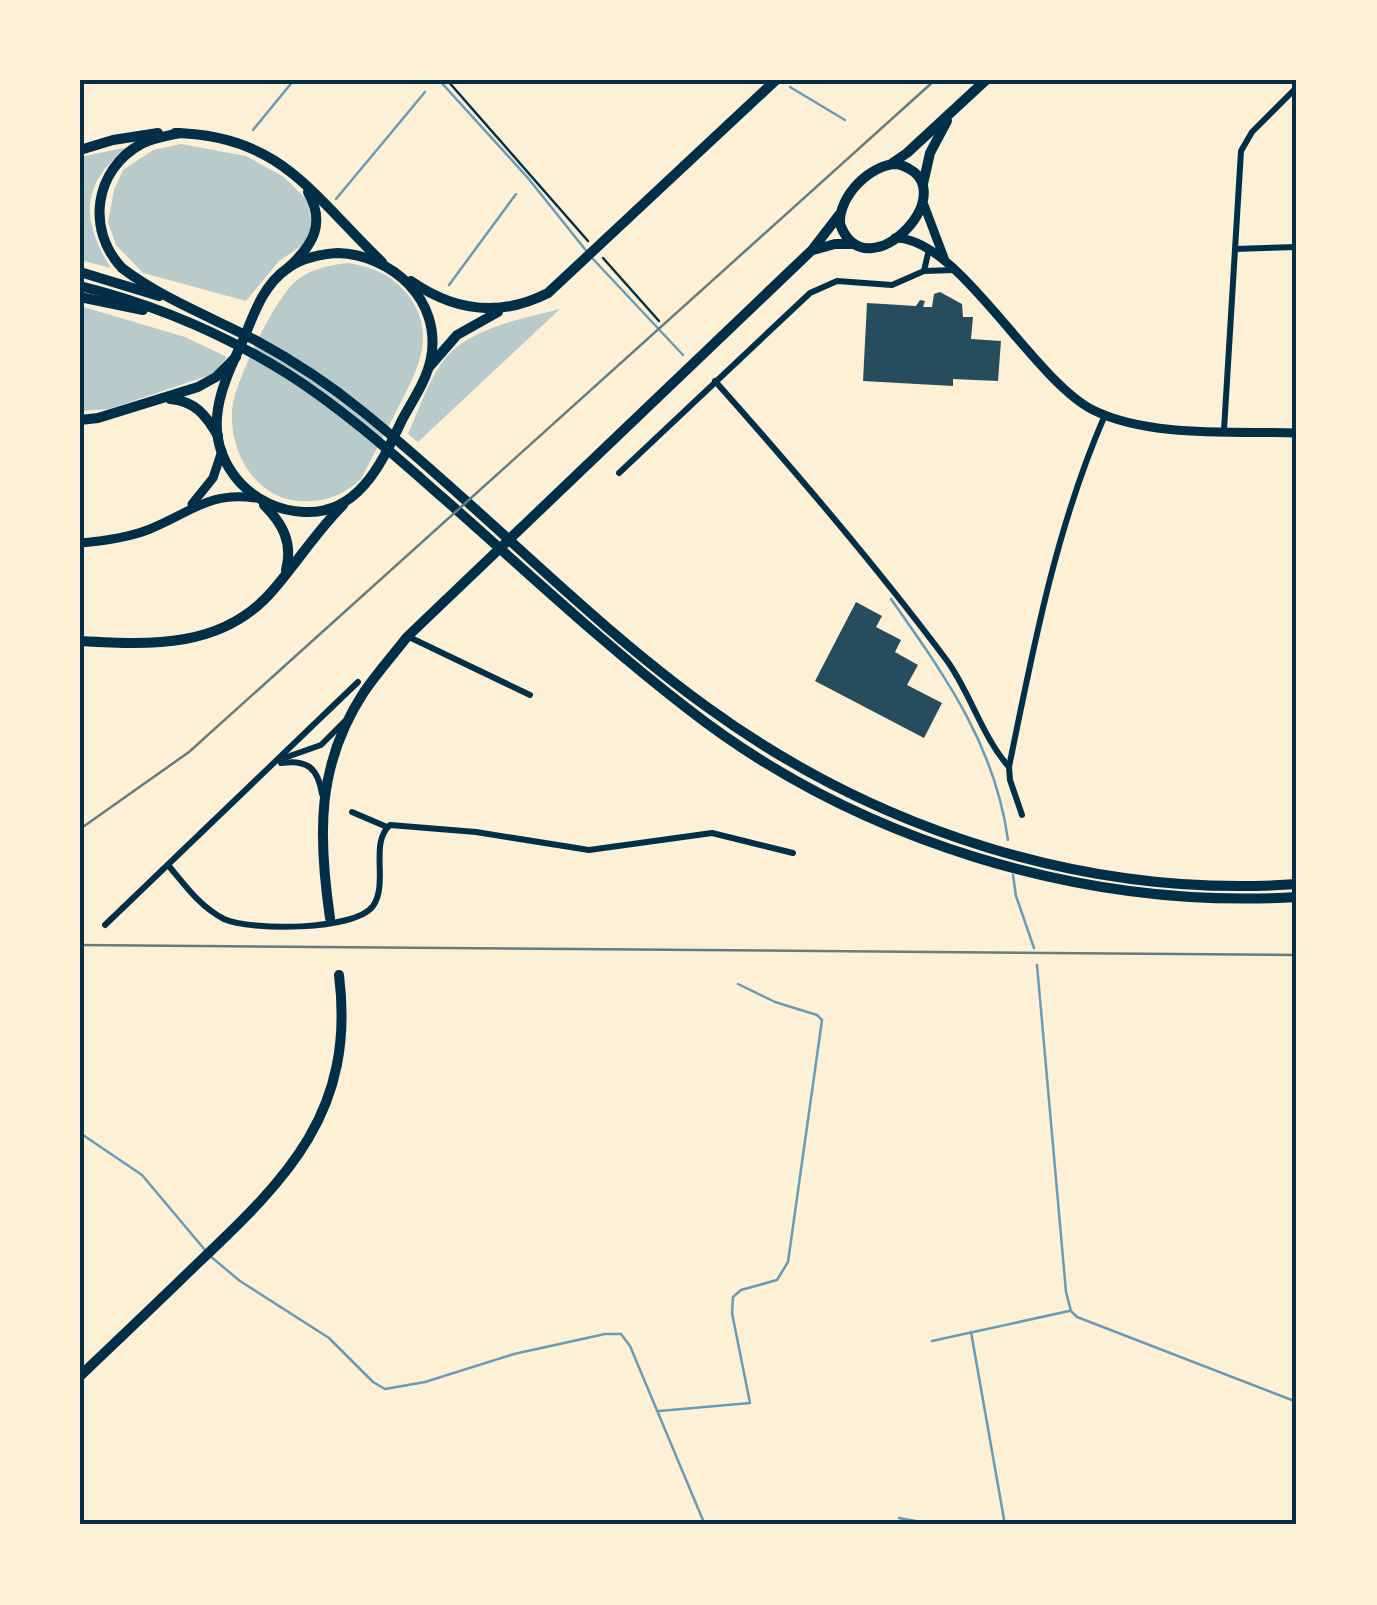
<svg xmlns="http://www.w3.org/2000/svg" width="1377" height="1605" viewBox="0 0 1377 1605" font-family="Figtree,sans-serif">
	<rect width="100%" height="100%" fill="#fdf0d5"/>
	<!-- green -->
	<g fill="#b9caca">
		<polygon points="181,144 246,156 284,177 307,200 312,225 307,242 279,261 246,301 143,273 116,245 108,222 114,190 123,170 153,150"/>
		<path d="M 128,147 C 81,183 80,219 111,268 L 80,260 L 80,157 Z"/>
		<path d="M 348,263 C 373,267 391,274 408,295 C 438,334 417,371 397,410 C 385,433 373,456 361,479 C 343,496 323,503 298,501 C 252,497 226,445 233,403 C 239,374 275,298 297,280 C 311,269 330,265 348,263 Z"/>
		<polygon points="80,306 185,337 227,357 213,374 109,409 80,411"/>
		<path d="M 560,309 L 418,442 L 408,434 C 418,411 427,385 441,364 C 465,328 522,319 560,309 Z"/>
	</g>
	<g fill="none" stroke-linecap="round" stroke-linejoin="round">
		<!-- stream -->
		<g stroke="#669bbc" stroke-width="2.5">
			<polyline points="434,80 435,80"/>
			<polyline points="439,80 528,178 588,253"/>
			<polyline points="790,87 845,120"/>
			<polyline points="253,130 294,80"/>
			<polyline points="336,199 425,92"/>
			<polyline points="593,259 683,355"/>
			<polyline points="449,285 516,194"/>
			<path d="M 891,599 C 945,676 995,745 1008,840"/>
			<polyline points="1013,875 1016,896 1034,948"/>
			<polyline points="1037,965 1066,1292 1071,1311 1077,1317 1297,1402"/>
			<polyline points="80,1133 142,1175 205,1250"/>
			<polyline points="210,1256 240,1281 329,1338 373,1382 385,1389 425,1382 514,1354 605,1334 621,1334 630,1346 705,1525"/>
			<polyline points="971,1332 1005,1525"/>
			<polyline points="932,1341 1069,1311"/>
			<polyline points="659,1411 750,1403 732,1313 733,1297 741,1290 777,1280 788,1262 822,1020 817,1015 775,1002 738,984"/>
			<polyline points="899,1518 938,1525"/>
		</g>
	</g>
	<!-- building -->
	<g fill="#264d5e">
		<polygon points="940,292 962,304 963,317 973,317 971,339 1001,341 998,381 953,379 953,386 863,381 867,303 916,306 920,300 925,301 923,307 932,307 934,294"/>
		<polygon points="856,602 882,616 876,627 901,640 895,652 918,665 907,685 942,703 924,738 815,681"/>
	</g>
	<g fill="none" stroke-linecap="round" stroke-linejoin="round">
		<!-- path -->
		<g stroke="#003049" stroke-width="2.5">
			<polyline points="447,80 588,241"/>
			<polyline points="603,258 659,321"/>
		</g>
		<!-- minor -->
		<g stroke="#003049" stroke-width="6">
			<polyline points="1235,249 1297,247"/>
			<polyline points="924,271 929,249"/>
			<path d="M 715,381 C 796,472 875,564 948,662 C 971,695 983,738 1009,767"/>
			<polyline points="1224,430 1241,151 1252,132 1297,87"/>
			<polyline points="619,473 810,293 837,281 892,285 924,271 955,270"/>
			<polyline points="409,637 530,695"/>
			<polyline points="284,758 321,745 344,722"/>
			<path d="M 281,763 C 307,759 318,768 322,794"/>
			<polyline points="352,812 387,827"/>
			<path d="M 1022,815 L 1010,780 L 1009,767 C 1033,649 1056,527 1105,415"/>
			<path d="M 168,865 C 184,884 200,907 224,919 C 250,931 355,931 373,906 C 389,883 369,843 390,825 L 476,832 L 589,850 L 712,833 L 793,853"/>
			<polyline points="105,925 358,682"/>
		</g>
		<!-- secondary -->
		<g stroke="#003049" stroke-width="9">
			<polyline points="924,205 944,258"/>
			<path d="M 895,238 C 958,237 1031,378 1093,410 C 1150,438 1234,431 1297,433"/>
			<polyline points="192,504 213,478 222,451"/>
			<path d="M 80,543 C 104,541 128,538 150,529 C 190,513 209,491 255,498"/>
		</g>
		<!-- primary -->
		<g stroke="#003049" stroke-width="10">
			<polyline points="891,164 907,153 986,80"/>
			<path d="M 897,164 C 973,184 866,297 840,224 C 838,197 870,164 897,164 Z"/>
			<polyline points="923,184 930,153 947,121"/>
			<polyline points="813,250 835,244 854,244"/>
			<path d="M 338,253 C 392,255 442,300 431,358 C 427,380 412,401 402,420 C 382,462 359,515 304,512 C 254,510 213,468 217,417 C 219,390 233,362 244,338 C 254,313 264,284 288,268 C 302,258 321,254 338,253 Z"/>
			<path d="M 411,281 C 454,311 499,318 548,293 L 776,80"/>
			<polyline points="430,366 457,335 498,312"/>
			<path d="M 264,505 C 283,524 293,543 286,570"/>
			<path d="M 80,641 C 151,645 224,649 274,589 C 298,561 317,531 343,505"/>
			<path d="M 330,918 C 318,836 316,765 364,692 C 377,673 393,655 407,637 L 812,250 L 839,215"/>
			<path d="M 80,1376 C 119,1339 158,1302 197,1264 C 288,1178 356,1111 339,975"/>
		</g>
		<!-- trunk -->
		<g stroke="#003049" stroke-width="10">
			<path d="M 175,133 C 281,135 313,196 382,262"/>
			<path d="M 180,133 C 166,136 153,138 141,144 C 94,170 86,230 122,268 C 161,298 211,317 255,340 C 292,360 329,384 362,411 C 480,506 584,618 707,707 C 876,830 1087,899 1297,884"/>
			<polyline points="80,150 113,140 158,133"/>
			<path d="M 288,268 C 313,245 326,224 308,192"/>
			<polyline points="80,272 159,296"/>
			<path d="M 80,286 C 153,304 224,334 288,374 C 343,409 393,454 442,497 C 523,568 602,643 688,709 C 857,841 1084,910 1297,897"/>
			<polyline points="80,297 143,310"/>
			<path d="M 170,399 C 195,401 206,415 218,436"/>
			<polyline points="80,420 98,418 198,387 216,377 236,357"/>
		</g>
		<!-- rail -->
		<g stroke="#657d81" stroke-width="2.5">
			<polyline points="80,829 189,752 935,80"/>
			<polyline points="80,945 1297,955"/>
		</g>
	</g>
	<!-- border -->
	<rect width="1377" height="1605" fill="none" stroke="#fdf0d5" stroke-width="165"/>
	<rect x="82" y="82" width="1212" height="1440" fill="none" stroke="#003049" stroke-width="4"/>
</svg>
